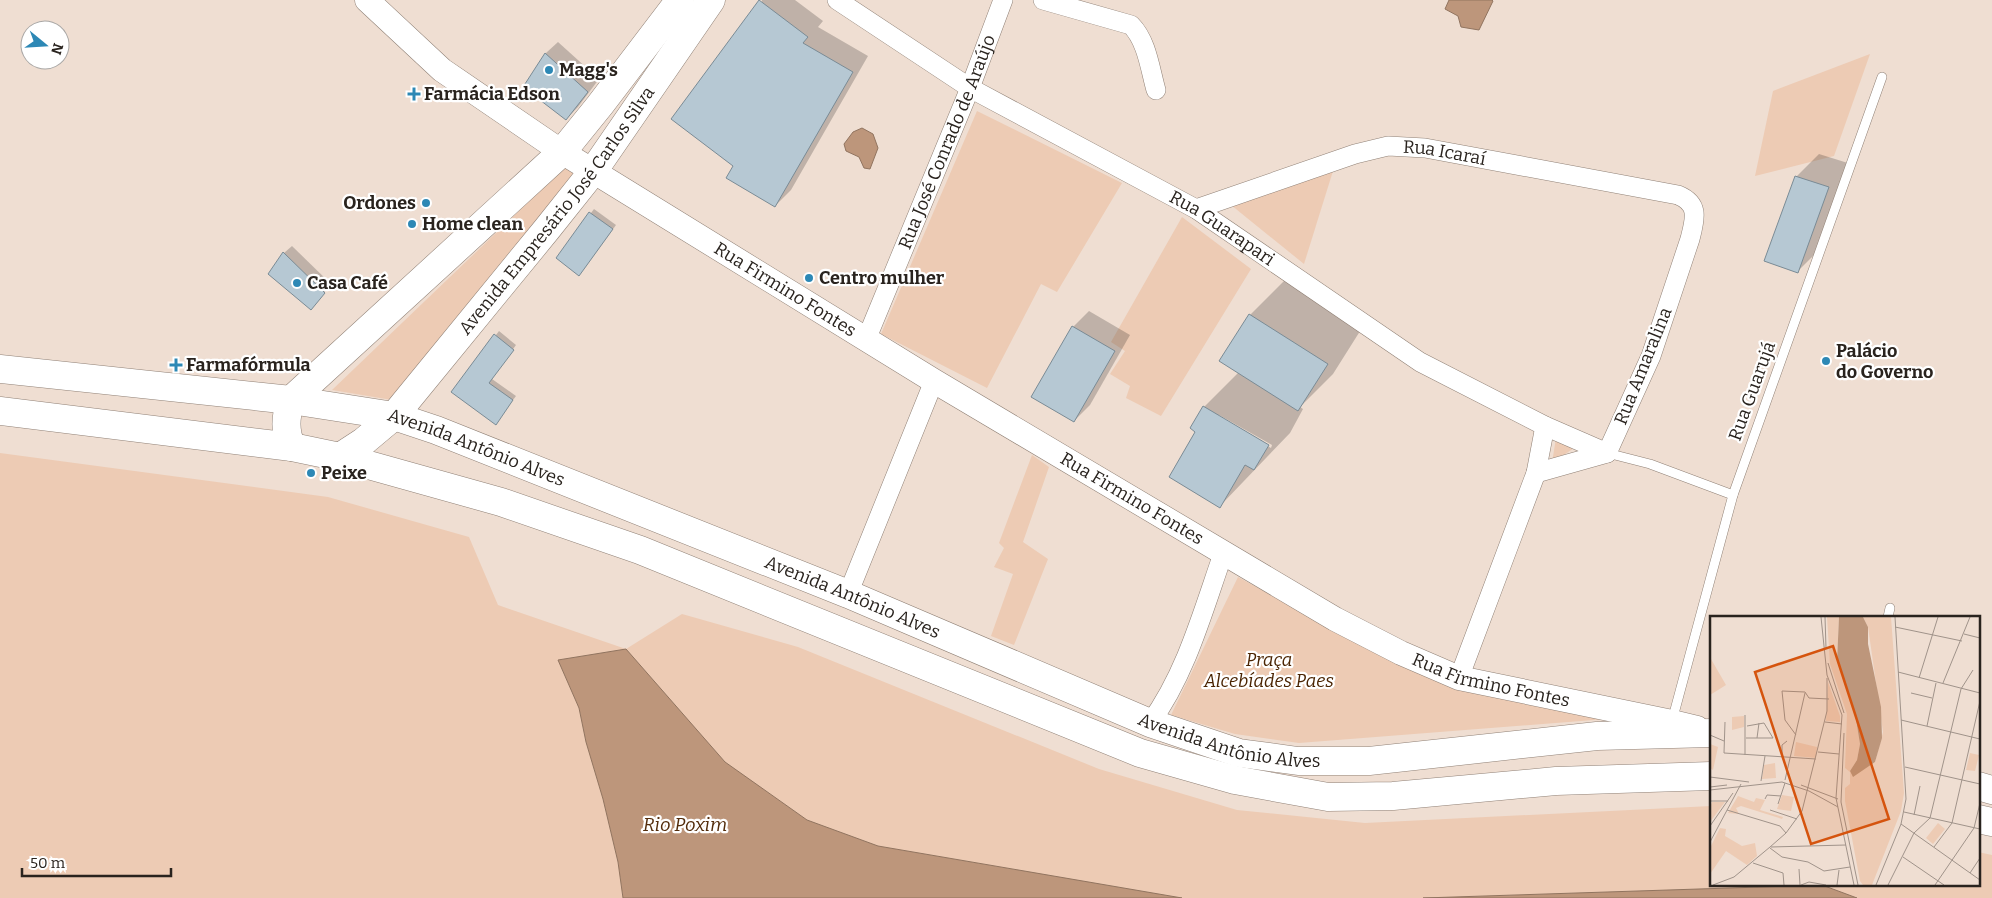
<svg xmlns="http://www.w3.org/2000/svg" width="1992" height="898" viewBox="0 0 1992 898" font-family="Bitter,serif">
	<rect width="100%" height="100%" fill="#efded2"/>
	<!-- green -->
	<g fill="#edcbb4">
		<polygon points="1870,54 1834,156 1755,176 1773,91"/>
		<polygon points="977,111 1122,183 1057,292 1041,284 987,388 881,334"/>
		<polygon points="568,164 581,171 392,400 332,390"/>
		<polygon points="1333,171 1304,264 1231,205"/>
		<polygon points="1182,217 1251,269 1161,416 1126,398 1130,386 1110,374 1125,351 1111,342"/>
		<polygon points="1556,438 1577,446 1552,463"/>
		<polygon points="0,453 328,497 469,537 498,605 626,649 682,614 798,647 1099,769 1237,810 1365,823 1711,806 1711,884 1978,884 1978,852 1992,855 1992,898 1857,898 1822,885 1423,898 1182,898 878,846 807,820 725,762 626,649 558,660 579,708 586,742 603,799 618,862 623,898 0,898"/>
		<polygon points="1032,455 1049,467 1023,542 1048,559 1014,645 991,636 1013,574 994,567 1004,548 999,543"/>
		<polygon points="1238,577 1366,647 1632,717 1299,743 1235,734 1171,715"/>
	</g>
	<!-- water -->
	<g fill="#bd967b" stroke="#91745f">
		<polygon points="1449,0 1492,0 1493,1 1479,30 1461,27 1458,16 1445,9"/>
		<polygon points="862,128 873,134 878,148 870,169 864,168 859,157 846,151 844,144 853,132"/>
		<polygon points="626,649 725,762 807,820 878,846 1182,898 623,898 618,862 603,799 586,742 579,708 558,660"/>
		<polygon points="1822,885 1857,898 1423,898"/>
	</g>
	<!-- shadow -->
	<g fill="#0003" fill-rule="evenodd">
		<polygon points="762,0 795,0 823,21 818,27 868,56 791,190 775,206 735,166"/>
		<polygon points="558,42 599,79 578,107 566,119 525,86 546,53"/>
		<polygon points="1819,154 1851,164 1820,249 1797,272 1765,260 1797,176"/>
		<polygon points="594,209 616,225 583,270 557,258"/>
		<polygon points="292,246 331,284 311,309 284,253"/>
		<path d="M 1286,279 L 1362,328 L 1333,374 L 1300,407 L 1303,409 L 1290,433 L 1220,506 L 1197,431 L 1204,407 L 1239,372 L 1250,315 ZM 1219,415 L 1272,445 L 1271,448 L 1218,416 Z"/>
		<polygon points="1089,311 1130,335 1090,405 1074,421 1073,327"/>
		<polygon points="499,331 516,345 492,379 516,396 499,419 453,392"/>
	</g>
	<!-- building -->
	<g fill="#b6c8d3" stroke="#7a8b95">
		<polygon points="759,0 808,37 803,43 853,72 775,207 726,178 733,166 671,119"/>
		<polygon points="545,53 588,92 566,120 523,87"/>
		<polygon points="1795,176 1829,187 1798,273 1764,261"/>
		<polygon points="589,212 613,229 579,276 556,258"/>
		<polygon points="283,252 325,293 311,310 268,274"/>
		<polygon points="1249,314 1328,364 1298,411 1219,361"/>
		<polygon points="1072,326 1115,351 1074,422 1031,397"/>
		<polygon points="494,334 514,350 489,383 513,400 496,425 451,392"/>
		<polygon points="1203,406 1269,445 1254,470 1245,465 1220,508 1169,477 1195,432 1190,428"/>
	</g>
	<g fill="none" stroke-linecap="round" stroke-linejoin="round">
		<!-- service casing -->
		<g stroke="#908176" stroke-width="10">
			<g id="service">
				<polyline points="1607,453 1650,464 1733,495"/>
				<polyline points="1888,617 1890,608"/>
				<polyline points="1672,721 1733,495 1882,77"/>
			</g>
		</g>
		<!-- minor casing -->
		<g stroke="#908176" stroke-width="20">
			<g id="minor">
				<path id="s1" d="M 837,0 L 970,88 L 1196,209 L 1420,362 L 1545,426 L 1607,453"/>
				<path d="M 1043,0 L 1131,25 C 1147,41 1150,69 1156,90"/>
				<path id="s2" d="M 1196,209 L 1355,154 L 1388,146 L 1425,148 L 1678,195 C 1700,204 1695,219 1690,239 L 1651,356 L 1607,453 L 1536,473 L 1459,678"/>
				<path id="s3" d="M 866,340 L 970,88 L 1003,0"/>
				<polyline points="1536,473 1545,426"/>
				<polyline points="848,594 934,381"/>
				<path d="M 1150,723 C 1186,674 1203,611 1223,554"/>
			</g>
		</g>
		<!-- tertiary casing -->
		<g stroke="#908176" stroke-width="25">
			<g id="tertiary">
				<path id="s4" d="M 367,0 L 442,70 L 562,152 L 934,381 L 1335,619 L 1401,653 L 1459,678 L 1672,722 L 1697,728"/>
			</g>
		</g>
		<!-- primary casing -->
		<g stroke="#908176" stroke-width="29">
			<g id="primary">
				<path id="s5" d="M 0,369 L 291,400 L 394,416 L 436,430 L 848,594 L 1150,723 L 1239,753 L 1298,761 L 1369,761 L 1597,736 L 1711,733"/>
				<polyline points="0,411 292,447 340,457 501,502 640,550 1140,753 1235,780 1328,797 1393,796 1556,781 1711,776"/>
				<path d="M 292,447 C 284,432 285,417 291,400 L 562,152 L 600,105 L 680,0"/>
				<path id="s6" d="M 340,457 L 363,442 L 394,416 L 547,229 L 594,170 L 711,0"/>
				<polyline points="1978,786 1992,790"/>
				<polyline points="1978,819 1992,822"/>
			</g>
		</g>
		<!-- service -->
		<use href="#service" stroke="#fff" stroke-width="9"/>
		<!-- minor -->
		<use href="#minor" stroke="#fff" stroke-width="19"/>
		<!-- tertiary -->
		<use href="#tertiary" stroke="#fff" stroke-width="24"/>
		<!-- primary -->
		<use href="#primary" stroke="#fff" stroke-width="28"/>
	</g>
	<!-- markers -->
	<g fill="#2d88b5" stroke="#fff" stroke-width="2">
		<circle cx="549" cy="70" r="5"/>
		<path d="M411.5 86.5h5v5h5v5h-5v5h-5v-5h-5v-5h5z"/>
		<circle cx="426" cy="203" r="5"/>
		<circle cx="412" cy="224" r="5"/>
		<circle cx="809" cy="278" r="5"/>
		<circle cx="297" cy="283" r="5"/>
		<circle cx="1826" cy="361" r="5"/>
		<path d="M173.5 357.5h5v5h5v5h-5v5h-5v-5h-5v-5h5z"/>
		<circle cx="311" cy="473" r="5"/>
	</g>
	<g text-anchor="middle" stroke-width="4.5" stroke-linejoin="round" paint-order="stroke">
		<!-- poi labels -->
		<g font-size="18" font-weight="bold" fill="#29231e" stroke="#fff" text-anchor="start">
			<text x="559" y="76">Magg's</text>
			<text x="424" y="100">Farmácia Edson</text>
			<text x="416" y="209" text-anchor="end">Ordones</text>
			<text x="422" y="230">Home clean</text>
			<text x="819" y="284">Centro mulher</text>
			<text x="307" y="289">Casa Café</text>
			<text x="1836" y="357">Palácio<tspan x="1836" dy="21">do Governo</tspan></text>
			<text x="186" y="371">Farmafórmula</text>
			<text x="321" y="479">Peixe</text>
		</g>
		<!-- street labels -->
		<g font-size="18" fill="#29231e" stroke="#fff">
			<text dy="6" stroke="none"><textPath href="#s3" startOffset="214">Rua José Conrado de Araújo</textPath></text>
			<text dy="6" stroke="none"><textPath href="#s2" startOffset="259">Rua Icaraí</textPath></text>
			<text dy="6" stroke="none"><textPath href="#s6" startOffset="330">Avenida Empresário José Carlos Silva</textPath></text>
			<text dy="6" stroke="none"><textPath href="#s1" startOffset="448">Rua Guarapari</textPath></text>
			<text dy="6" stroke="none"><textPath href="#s4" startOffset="510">Rua Firmino Fontes</textPath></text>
			<text transform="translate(1643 366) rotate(-68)" y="6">Rua Amaralina</text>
			<text transform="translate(1752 391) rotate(-70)" y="6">Rua Guarujá</text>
			<text dy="6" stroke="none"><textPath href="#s5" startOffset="485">Avenida Antônio Alves</textPath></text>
			<text dy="6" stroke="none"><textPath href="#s4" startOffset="915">Rua Firmino Fontes</textPath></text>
			<text dy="6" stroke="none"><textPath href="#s5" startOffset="890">Avenida Antônio Alves</textPath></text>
			<text dy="6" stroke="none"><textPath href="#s4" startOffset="1320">Rua Firmino Fontes</textPath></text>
			<text dy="6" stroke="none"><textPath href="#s5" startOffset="1295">Avenida Antônio Alves</textPath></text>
		</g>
		<!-- park labels -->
		<g font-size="18" font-style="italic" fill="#4a2402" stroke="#fff">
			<text x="1269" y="666">Praça<tspan x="1269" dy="21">Alcebíades Paes</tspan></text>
		</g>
		<!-- water labels -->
		<g font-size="19" font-style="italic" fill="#532c0b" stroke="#fff">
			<text x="685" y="831">Rio Poxim</text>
		</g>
	</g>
	<!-- overview -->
	<g transform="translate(1710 616)">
		<rect width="270" height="270" fill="#efded2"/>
		<path d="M 117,1 L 129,1 L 127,45 L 145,97 L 150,128 L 147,144 L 140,155 L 146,158 L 165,146 L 173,116 L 158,11 L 153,1 L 181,1 L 194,177 L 191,195 L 162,269 L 153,269 L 150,265 L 135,185 L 135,172 L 140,168 L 140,156 L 135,152 L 137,98 L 120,48 ZM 1,43 L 16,69 L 0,79 L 0,44 ZM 118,66 L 130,100 L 130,106 L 116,105 ZM 34,100 L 34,111 L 22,114 L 22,101 ZM 86,126 L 107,131 L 106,142 L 84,140 ZM 0,128 L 8,131 L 3,154 L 0,152 ZM 260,137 L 269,139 L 265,155 L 256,154 ZM 65,147 L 66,162 L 52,163 L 54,149 ZM 72,179 L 84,181 L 81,195 L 67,193 ZM 28,180 L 44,186 L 46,182 L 55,184 L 50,194 L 73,201 L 72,203 L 31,190 L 26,192 L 29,198 L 18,197 ZM 2,186 L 15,186 L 0,206 L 0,191 ZM 228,207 L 235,213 L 223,228 L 216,222 ZM 10,212 L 16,213 L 15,220 L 32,230 L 45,227 L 47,240 L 37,249 L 16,235 L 0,258 L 0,232 Z" fill="#edcbb4"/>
		<path d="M 129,1 L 153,1 L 158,11 L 158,28 L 171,91 L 172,122 L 165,146 L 143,161 L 140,155 L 147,144 L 150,128 L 145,97 L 127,45 Z" fill="#bd967b"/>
		<path fill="none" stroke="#a0938a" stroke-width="1" d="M 111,1 L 117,59 L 132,99 L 126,182 L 144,269M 115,1 L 116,32M 185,11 L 252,25M 254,18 L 270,22M 118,47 L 134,97M 188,56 L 270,77M 209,62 L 228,1M 233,67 L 260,1M 201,77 L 222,82M 191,104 L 270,123M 15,106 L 14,137 L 106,143M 115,106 L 132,108M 217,110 L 226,67M 134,117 L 131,186 L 148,269M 0,119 L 14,125M 86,119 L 75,104 L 72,75 L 95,76 L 99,82 L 119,83M 36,122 L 63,122 L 54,107 L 37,110M 47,122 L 49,107M 108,136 L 129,138M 35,139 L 35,99M 72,141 L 72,129 L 77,125M 195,151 L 270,168M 0,161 L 39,166M 75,164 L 95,77M 51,165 L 55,140M 91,169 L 128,183M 0,171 L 17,169M 0,174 L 72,166 L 99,175 L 128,191M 55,183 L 57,179 L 71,180M 0,185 L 18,185M 68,188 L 75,167M 17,194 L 70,210 L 76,217M 60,194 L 87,203M 194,196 L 270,213M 204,199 L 210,170M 191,208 L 270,264M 0,210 L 23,177M 0,226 L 31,168M 61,231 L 136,229M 224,231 L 242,207 L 270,85M 60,232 L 72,241 L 98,246 L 114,255 L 140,251M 193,241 L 234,269M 43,247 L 73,257 L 74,269M 89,253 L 90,269M 260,257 L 270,242M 3,269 L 24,261 L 60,231 L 76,217 L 92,195 L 117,95 L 117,62M 91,269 L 99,266 L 116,269M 127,269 L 129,254M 166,269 L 191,208 L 196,183 L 185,1M 178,269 L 204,217 L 220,202 L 251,73 L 263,54M 225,269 L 264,212 L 270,187"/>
		<path fill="#d5540e" fill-opacity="0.15" stroke="#d5540e" stroke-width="2.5" d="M 123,30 L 179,203 L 101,228 L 45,56 Z"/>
		<rect width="270" height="270" fill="none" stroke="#29231e" stroke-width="2.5"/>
	</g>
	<!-- north arrow -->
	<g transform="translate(45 45) rotate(108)"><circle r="24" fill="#ffffff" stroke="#a9a7a5"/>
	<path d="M0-4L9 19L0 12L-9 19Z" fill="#2d88b5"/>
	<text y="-8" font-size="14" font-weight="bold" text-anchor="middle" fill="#29231e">N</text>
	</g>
	<!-- scale -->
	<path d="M22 868v8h149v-8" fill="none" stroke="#29231e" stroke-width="2.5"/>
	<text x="30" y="868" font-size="15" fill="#29231e" stroke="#ffffff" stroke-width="4" paint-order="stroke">50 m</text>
</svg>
